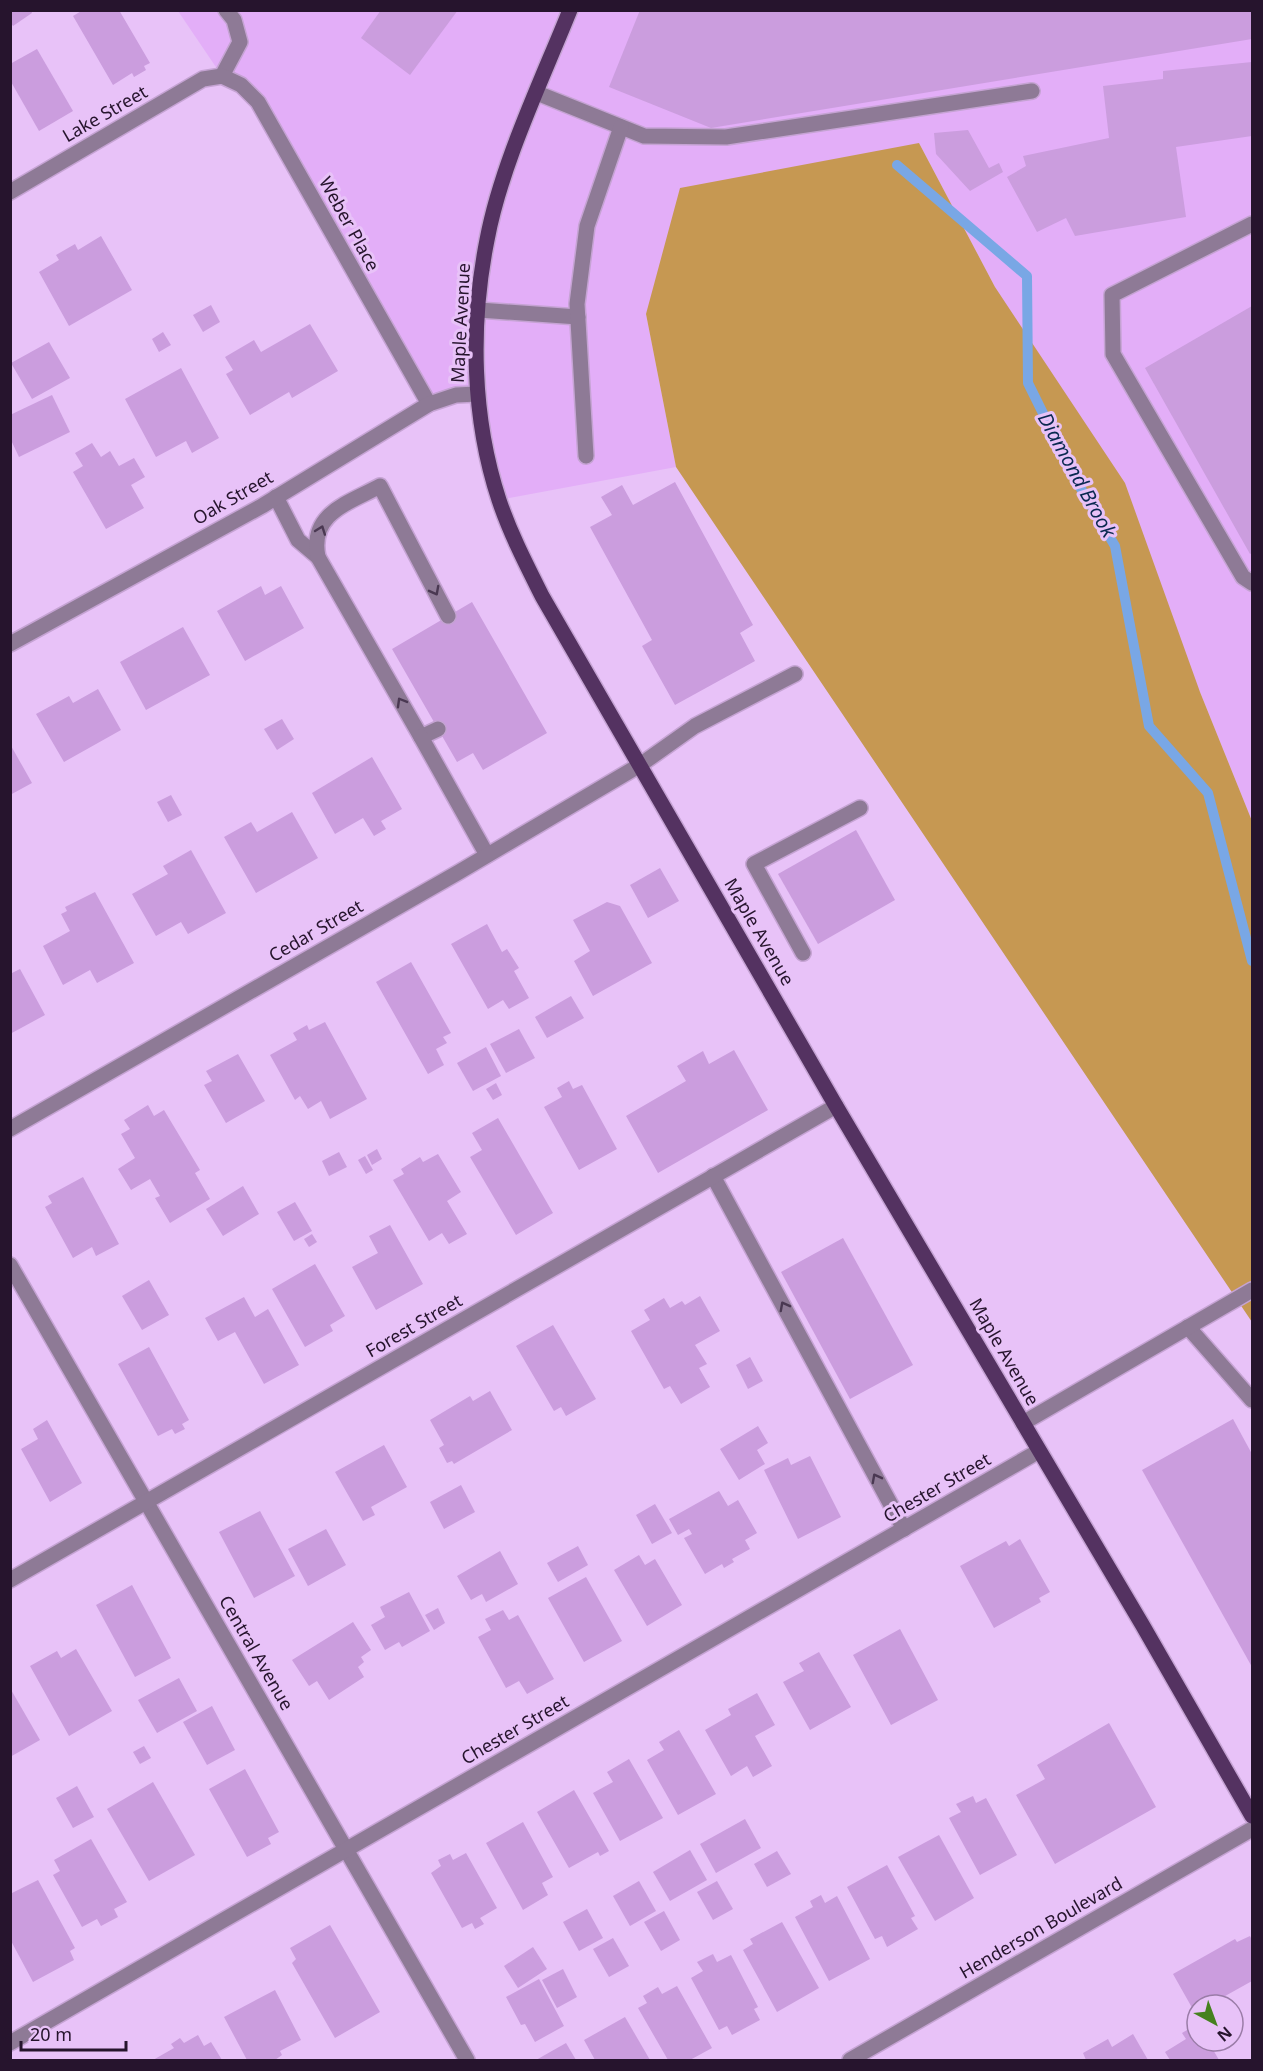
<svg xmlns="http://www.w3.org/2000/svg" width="1263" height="2071" viewBox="0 0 1263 2071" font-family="'Noto Sans',sans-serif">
	<rect width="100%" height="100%" fill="#e8c2f8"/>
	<!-- built -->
	<polygon fill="#e3aef8" points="178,11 1252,11 1252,821 1200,692 995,287 919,143 646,314 676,467 499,500 477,394 429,404 258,103 222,76"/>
	<!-- forest -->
	<polygon fill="#c69852" points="919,143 995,287 1125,483 1200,692 1252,821 1252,1322 676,467 646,314 680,188"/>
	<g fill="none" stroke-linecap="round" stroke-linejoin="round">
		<!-- stream -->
		<polyline stroke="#79a7e5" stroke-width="10" points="897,165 1027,276 1028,383 1077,482 1115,546 1149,726 1208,793 1252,961"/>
	</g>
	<!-- building -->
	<g fill="#cb9dde">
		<polygon points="10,10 31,10 32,13 13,26 10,22"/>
		<polygon points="83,10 119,10 150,63 144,66 146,70 134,77 132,73 113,85 73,16"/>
		<polygon points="381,10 458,10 410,75 361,38"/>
		<polygon points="640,10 1252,10 1252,39 711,128 609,87"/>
		<polygon points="37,49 73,111 39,131 10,80 10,64"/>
		<polygon points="1252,62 1252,136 1176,147 1186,217 1075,236 1066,218 1037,232 1007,177 1026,166 1023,156 1109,138 1103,86 1163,79 1163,71"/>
		<polygon points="968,130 989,168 999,163 1003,172 970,191 936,154 934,133"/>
		<polygon points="101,236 132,290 69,326 39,272 59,260 56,255 75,244 78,250"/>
		<polygon points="211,305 220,322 203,332 193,315"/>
		<polygon points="1252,306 1252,553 1250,554 1145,368"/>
		<polygon points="310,324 338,371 292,398 289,392 250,415 226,374 233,370 225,357 254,340 261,352"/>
		<polygon points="163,332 171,345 159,352 152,339"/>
		<polygon points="49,342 70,378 32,399 11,363"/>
		<polygon points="181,368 219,438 192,453 186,441 156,457 125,399"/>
		<polygon points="52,395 70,432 19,457 10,438 10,415"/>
		<polygon points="92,443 101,457 110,451 119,466 134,458 145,477 131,485 144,508 106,529 73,472 83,466 75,453"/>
		<polygon points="675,482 753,625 740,633 755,661 675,705 642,646 652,640 590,527 612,515 601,497 622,485 633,505"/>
		<polygon points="261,586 265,595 281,586 304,628 245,661 217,611"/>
		<polygon points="472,602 547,733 483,770 473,753 457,762 392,649"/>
		<polygon points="183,627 210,675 146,710 120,662"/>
		<polygon points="98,689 121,730 64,762 36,714 69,696 73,703"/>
		<polygon points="282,719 294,739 277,750 264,729"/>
		<polygon points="10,744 32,783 10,795"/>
		<polygon points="372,757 402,809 381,821 386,829 374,836 363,818 335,834 312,793"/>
		<polygon points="171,795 182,815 168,822 157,802"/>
		<polygon points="292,812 318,858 256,893 224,837 251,822 257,832"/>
		<polygon points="856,830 895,900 818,944 778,874"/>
		<polygon points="191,850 226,913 188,934 181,922 156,936 132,894 168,874 163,866"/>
		<polygon points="660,868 679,901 648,918 630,885"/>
		<polygon points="95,892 134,963 97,983 90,970 63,985 43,946 70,931 61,914 67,911 65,907"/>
		<polygon points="607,902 620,906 652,963 593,996 574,961 590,951 573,920"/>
		<polygon points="487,924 502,952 507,949 519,968 514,971 529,998 509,1009 503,1000 488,1009 451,944"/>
		<polygon points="411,962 451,1033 443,1037 447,1043 436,1049 444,1065 428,1074 376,982"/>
		<polygon points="20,969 45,1015 10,1034 10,974"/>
		<polygon points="571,996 584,1018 547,1038 535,1017"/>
		<polygon points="325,1022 367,1099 330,1119 321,1101 308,1109 300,1096 295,1100 270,1055 297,1040 293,1033 307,1025 309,1030"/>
		<polygon points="519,1029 535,1058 506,1073 490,1044"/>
		<polygon points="486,1047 501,1076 473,1091 457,1063"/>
		<polygon points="734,1050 768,1110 658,1173 626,1116 686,1081 677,1066 703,1051 709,1064"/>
		<polygon points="238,1054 265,1101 226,1123 204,1085 212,1081 206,1071"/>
		<polygon points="569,1081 573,1089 582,1085 617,1149 579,1170 544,1107 562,1097 557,1088"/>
		<polygon points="496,1083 502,1095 493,1100 486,1089"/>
		<polygon points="148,1105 154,1116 164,1110 200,1170 195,1173 210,1199 170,1223 155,1198 160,1196 150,1179 131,1190 118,1169 135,1158 121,1134 130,1129 124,1120"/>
		<polygon points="498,1118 553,1213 516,1235 470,1157 482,1150 472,1133"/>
		<polygon points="377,1149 382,1159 372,1165 367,1155"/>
		<polygon points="339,1152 347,1167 329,1176 322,1161"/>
		<polygon points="438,1154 461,1192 447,1201 467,1234 449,1244 442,1233 429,1241 393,1180 404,1174 401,1169 420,1157 423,1162"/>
		<polygon points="365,1156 373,1170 366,1174 358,1160"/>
		<polygon points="83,1177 119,1244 96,1256 92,1247 73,1258 45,1207 52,1203 48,1196"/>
		<polygon points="243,1186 259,1214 223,1236 206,1209"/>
		<polygon points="295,1202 312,1231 294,1241 277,1212"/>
		<polygon points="390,1225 423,1284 376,1310 352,1267 378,1253 369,1236"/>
		<polygon points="312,1234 317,1242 309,1247 304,1239"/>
		<polygon points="843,1238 913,1365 850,1399 781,1272"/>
		<polygon points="315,1264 345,1316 330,1325 333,1331 305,1347 272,1289"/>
		<polygon points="149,1280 169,1315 142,1330 122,1296"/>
		<polygon points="700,1296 720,1331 695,1345 707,1364 699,1368 710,1387 681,1404 670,1386 664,1389 631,1331 650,1320 644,1310 664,1298 670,1308 682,1301 685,1305"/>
		<polygon points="244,1297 255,1317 268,1309 299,1365 264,1384 235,1332 218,1341 205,1318"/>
		<polygon points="553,1325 596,1399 566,1416 561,1407 554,1411 516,1346"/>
		<polygon points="149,1347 189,1420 182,1424 185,1429 175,1434 172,1429 158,1436 118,1364"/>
		<polygon points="750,1357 763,1381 748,1389 736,1365"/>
		<polygon points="490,1391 512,1430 454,1464 452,1461 447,1463 439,1448 444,1445 430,1420 470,1396 473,1401"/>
		<polygon points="1233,1419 1252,1454 1252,1667 1142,1470"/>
		<polygon points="47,1420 82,1483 50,1502 21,1449 38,1439 33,1429"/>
		<polygon points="758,1426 768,1443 757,1450 765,1464 739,1480 720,1449"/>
		<polygon points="384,1445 407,1487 371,1507 375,1515 363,1521 335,1472"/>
		<polygon points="810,1456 841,1517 798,1539 764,1470 788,1458 791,1465"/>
		<polygon points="461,1485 475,1512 444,1529 430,1502"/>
		<polygon points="719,1491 728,1506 738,1500 757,1533 745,1540 750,1549 732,1559 734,1562 724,1568 722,1564 705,1574 684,1538 692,1534 689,1529 678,1535 669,1519"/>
		<polygon points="655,1504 672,1533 652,1544 636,1515"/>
		<polygon points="260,1511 295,1576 254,1598 219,1532"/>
		<polygon points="326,1529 346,1565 308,1586 288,1549"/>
		<polygon points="1020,1539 1050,1592 1039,1598 1041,1602 994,1628 960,1566 1006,1541 1009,1546"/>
		<polygon points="578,1546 588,1565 558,1582 547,1563"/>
		<polygon points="500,1551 518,1584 486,1602 482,1594 471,1600 457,1576"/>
		<polygon points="639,1555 645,1565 655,1559 682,1605 647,1626 614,1570"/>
		<polygon points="586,1577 622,1641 584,1662 548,1598"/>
		<polygon points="132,1585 171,1658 135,1677 96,1605"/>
		<polygon points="409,1592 430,1631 402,1647 399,1642 385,1650 371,1625 385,1617 380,1607"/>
		<polygon points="438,1608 445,1623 434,1630 425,1615"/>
		<polygon points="503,1610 509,1620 518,1615 554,1679 527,1694 519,1681 506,1688 478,1637 491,1630 485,1619"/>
		<polygon points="353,1622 371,1650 361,1657 364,1662 358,1667 364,1677 329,1700 317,1681 309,1686 292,1660"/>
		<polygon points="900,1629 938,1700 891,1725 853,1655"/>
		<polygon points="76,1649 112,1711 69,1736 30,1666 57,1651 61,1658"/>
		<polygon points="819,1652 851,1707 810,1730 783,1682 804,1671 799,1663"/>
		<polygon points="179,1678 197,1711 157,1733 138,1700"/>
		<polygon points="10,1688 40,1740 10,1757"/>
		<polygon points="757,1693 775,1725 755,1736 772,1766 753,1777 747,1766 731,1776 705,1730 731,1715 728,1709"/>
		<polygon points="212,1706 235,1750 207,1765 183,1722"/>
		<polygon points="1109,1723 1156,1807 1055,1864 1016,1795 1045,1779 1037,1765"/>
		<polygon points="679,1730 716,1794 678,1815 647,1760 664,1750 659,1742"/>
		<polygon points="144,1746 151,1758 140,1764 133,1752"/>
		<polygon points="629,1759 663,1818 620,1841 593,1793 613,1782 607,1772"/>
		<polygon points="245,1769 279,1832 268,1838 271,1844 247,1857 209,1789"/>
		<polygon points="153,1782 195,1855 149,1881 107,1809"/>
		<polygon points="77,1786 94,1817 73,1828 56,1798"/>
		<polygon points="574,1790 609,1851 600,1856 598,1852 569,1868 537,1812"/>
		<polygon points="973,1796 976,1803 986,1798 1017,1855 980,1875 949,1818 961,1812 956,1804"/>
		<polygon points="745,1819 761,1848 716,1873 700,1844"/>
		<polygon points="523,1822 553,1877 542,1883 548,1895 523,1910 486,1843"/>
		<polygon points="939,1835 974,1898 935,1921 898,1857"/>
		<polygon points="91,1839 127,1902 114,1909 118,1917 101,1926 97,1919 82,1927 53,1875 60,1871 54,1860"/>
		<polygon points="690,1850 707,1880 670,1901 653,1872"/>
		<polygon points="777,1851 791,1874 767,1887 754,1864"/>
		<polygon points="466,1853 497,1908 480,1918 484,1924 475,1929 472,1923 462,1928 431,1873 441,1866 438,1860 450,1854 453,1860"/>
		<polygon points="887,1865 915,1916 911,1918 918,1929 887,1947 882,1936 875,1939 847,1887"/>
		<polygon points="38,1880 75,1948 70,1951 74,1960 33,1982 10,1939 10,1894"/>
		<polygon points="639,1881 656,1911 630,1926 613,1896"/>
		<polygon points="717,1881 733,1909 713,1920 697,1892"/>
		<polygon points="821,1895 825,1903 837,1896 870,1959 829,1981 795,1917 813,1907 810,1901"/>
		<polygon points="587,1909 603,1938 579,1951 563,1922"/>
		<polygon points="664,1911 680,1940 661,1951 644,1922"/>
		<polygon points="782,1922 819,1988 777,2012 743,1950 753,1944 750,1939"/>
		<polygon points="330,1925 380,2012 335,2038 292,1963 296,1959 290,1948"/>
		<polygon points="1250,1936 1252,1940 1252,1981 1209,2005 1197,2005 1197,2012 1195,2013 1173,1974 1235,1939 1237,1942"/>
		<polygon points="613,1938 629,1966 609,1977 593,1949"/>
		<polygon points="533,1947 547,1969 518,1988 504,1966"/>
		<polygon points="713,1954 717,1962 731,1955 758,2007 754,2009 760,2020 732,2035 727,2026 719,2030 691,1978 703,1971 697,1962"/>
		<polygon points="563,1969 577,1997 557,2008 542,1980"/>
		<polygon points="539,1979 564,2026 535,2042 525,2024 521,2025 506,1997"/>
		<polygon points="677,1986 712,2048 690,2060 668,2060 638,2008 647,2003 643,1996 658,1987 662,1994"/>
		<polygon points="275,1990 301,2040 280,2051 282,2055 275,2060 247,2060 224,2017"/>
		<polygon points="625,2017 650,2060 595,2060 584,2040"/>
		<polygon points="1197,2024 1197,2041 1208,2041 1219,2060 1170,2060 1165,2052 1186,2039 1182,2033"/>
		<polygon points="1133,2034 1148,2060 1086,2060 1083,2053 1108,2039 1112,2047"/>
		<polygon points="198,2035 204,2046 211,2042 222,2060 153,2060 174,2048 171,2044 180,2038 184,2043"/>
		<polygon points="566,2043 576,2060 536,2060"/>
	</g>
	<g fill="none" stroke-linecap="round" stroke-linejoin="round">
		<!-- lane casing -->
		<g stroke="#c5a3d3" stroke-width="18">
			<g id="lane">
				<polyline points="222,76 240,42 234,20 226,10"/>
				<polyline points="537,93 644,136 726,137 1032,91"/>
				<polyline points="1252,224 1112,295 1113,354 1243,577 1252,583"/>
				<polyline points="479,310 578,317"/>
				<polyline points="586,456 577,304 587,226 621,127"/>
				<polyline points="276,497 298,540 318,557"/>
				<path d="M 438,729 L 421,737 L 318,557 C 309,513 349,503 380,486 L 448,616"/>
				<polyline points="421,737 487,855"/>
				<polyline points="640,765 695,726 795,674"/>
				<polyline points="803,953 754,864 860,808"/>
				<polyline points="713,1176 904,1529"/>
				<polyline points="1188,1327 1252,1400"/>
				<polyline points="1023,1423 1252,1290"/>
			</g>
		</g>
		<!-- street casing -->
		<g stroke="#c5a3d3" stroke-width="18">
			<g id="street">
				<polyline points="10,192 203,79 222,76 241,85 258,102 429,404"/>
				<polyline points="10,644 262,506 429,404 456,395 477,394"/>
				<polyline points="10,1129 459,872 640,765"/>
				<polyline points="10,1265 467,2060"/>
				<polyline points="10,1580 836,1106"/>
				<polyline points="10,2043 1039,1451"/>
				<polyline points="850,2060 1252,1829"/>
			</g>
		</g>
		<!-- primary casing -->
		<g stroke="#c5a3d3" stroke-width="18">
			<path id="primary" d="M 570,10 C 541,82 501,165 487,240 C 470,325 472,418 499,500 C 510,533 526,564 542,596 L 836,1106 L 1143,1626 L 1252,1816"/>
		</g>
		<!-- lane -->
		<use href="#lane" stroke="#8e7a96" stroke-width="15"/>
		<!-- street -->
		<use href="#street" stroke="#8e7a96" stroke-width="15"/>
		<!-- primary -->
		<use href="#primary" stroke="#543261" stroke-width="15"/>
	</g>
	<!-- one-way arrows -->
	<defs><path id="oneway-chevron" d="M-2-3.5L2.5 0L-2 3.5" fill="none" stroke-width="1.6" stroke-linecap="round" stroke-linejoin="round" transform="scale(1.5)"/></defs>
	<g stroke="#4a3852">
		<use href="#oneway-chevron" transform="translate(321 530) rotate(-70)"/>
		<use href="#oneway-chevron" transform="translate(435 591) rotate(62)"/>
		<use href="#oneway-chevron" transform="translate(401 702) rotate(-120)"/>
		<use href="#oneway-chevron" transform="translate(784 1306) rotate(-118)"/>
		<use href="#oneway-chevron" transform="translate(876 1478) rotate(-118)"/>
	</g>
	<g text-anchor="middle" stroke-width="6" stroke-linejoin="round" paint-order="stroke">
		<!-- street labels -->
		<g font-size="18" fill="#26142d" stroke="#e8c2f8">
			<text transform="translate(105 114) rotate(-30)" y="6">Lake Street</text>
			<text transform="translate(349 224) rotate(61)" y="6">Weber Place</text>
			<text transform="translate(461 323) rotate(-87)" y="6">Maple Avenue</text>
			<text transform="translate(233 498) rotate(-30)" y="6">Oak Street</text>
			<text transform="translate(316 931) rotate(-30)" y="6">Cedar Street</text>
			<text transform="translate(759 932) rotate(60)" y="6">Maple Avenue</text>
			<text transform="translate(414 1326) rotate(-30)" y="6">Forest Street</text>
			<text transform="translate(1004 1352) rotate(60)" y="6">Maple Avenue</text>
			<text transform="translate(937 1488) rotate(-30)" y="6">Chester Street</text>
			<text transform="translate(256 1653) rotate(60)" y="6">Central Avenue</text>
			<text transform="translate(515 1730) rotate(-30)" y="6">Chester Street</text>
			<text transform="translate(1041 1928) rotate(-30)" y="6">Henderson Boulevard</text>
		</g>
		<!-- water labels -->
		<g font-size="20" font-style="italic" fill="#0a2950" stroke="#e8c2f8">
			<text transform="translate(1077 475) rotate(61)" y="7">Diamond Brook</text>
		</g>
	</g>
	<!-- border -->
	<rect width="1263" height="2071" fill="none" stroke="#26142d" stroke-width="24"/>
	<!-- north arrow -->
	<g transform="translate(1215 2023) rotate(139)"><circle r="28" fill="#e8c2f8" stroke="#9a7ca7" stroke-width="1.5"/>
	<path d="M0-4.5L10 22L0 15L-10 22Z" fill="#45811f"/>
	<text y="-9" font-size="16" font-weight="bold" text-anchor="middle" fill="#26142d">N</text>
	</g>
	<!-- scale -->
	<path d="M21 2041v9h105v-9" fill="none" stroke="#26142d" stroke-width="3"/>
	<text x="30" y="2041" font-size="18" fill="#26142d" stroke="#e8c2f8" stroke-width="4.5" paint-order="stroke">20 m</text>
</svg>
